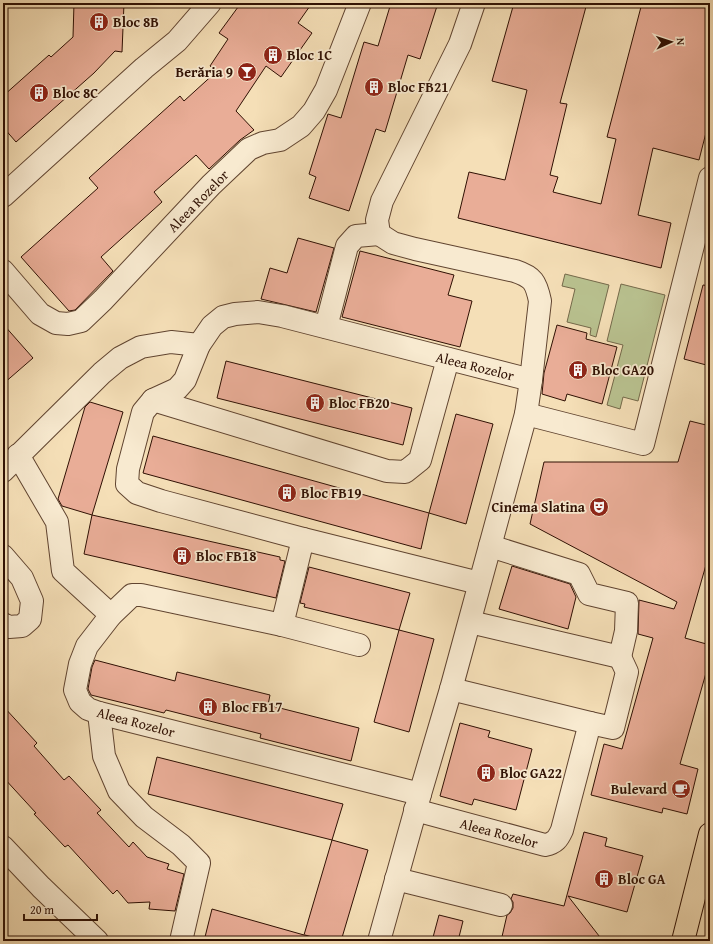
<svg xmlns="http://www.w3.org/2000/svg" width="713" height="944" viewBox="0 0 713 944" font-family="'Gentium Book Plus',serif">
	<rect width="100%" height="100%" fill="#f5dfb7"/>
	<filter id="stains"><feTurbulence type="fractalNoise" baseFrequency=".005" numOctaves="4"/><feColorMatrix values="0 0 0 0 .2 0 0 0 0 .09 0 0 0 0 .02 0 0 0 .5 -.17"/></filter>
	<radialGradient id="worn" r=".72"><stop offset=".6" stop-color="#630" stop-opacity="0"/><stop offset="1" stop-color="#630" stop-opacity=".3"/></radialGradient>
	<!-- green -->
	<g fill="#b9c290" stroke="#74694a">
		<polygon points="565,274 609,285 596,337 590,335 591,328 567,322 575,289 562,286"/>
		<polygon points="621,284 665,295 638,401 623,397 620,409 607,405 623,345 607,341"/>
	</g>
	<!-- building -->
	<g fill="#e9ad97" stroke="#2f1003">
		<polygon points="74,3 124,3 122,52 115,51 94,73 16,142 3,127 3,96 49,55 51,57 73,37"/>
		<polygon points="241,3 312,3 298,23 312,33 281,77 266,66 236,111 254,130 240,140 209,169 196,155 154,192 162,202 101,257 113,271 75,310 69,311 21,257 98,188 89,178 180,96 184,101 217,71 210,66 228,39 219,33"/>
		<polygon points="391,3 438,3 420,59 408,55 385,132 376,129 349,211 309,198 316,177 309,174 328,114 341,118 364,42 378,46"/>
		<polygon points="514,3 587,3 560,103 567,104 550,175 558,177 553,192 601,204 616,139 607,137 642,3 692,3 710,8 710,117 699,160 653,148 638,215 671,223 661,268 458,218 469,172 505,180 527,90 492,81"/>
		<polygon points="298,238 334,248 316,312 261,299 270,268 287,273"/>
		<polygon points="360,251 454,275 448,295 472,301 460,347 342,317"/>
		<polygon points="703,285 710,286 710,366 684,359"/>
		<polygon points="3,324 33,358 3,384"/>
		<polygon points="557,325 587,333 586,339 617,347 602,404 567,394 565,401 542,394 544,373"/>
		<polygon points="226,361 412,408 403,445 217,398"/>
		<polygon points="90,402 123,412 92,515 62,506 58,499 85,407"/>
		<polygon points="456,414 493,424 466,524 429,513"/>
		<polygon points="690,421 710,426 710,551 685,638 710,645 710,659 680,764 698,769 687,814 663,808 662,813 591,795 604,744 622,749 653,638 638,634 639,600 674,609 677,602 530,524 544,462 678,462"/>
		<polygon points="153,436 429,513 421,549 143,473"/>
		<polygon points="92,515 280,557 280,560 285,561 276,598 84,554"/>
		<polygon points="512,566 570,584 576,597 568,629 499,609"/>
		<polygon points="309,567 410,593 399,630 304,607 305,604 300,603"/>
		<polygon points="399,630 434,639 409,732 374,722"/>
		<polygon points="95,660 175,681 177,672 270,695 268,705 359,728 351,761 260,738 261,734 166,710 164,713 91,695 88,689 92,667"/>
		<polygon points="3,706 37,743 34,746 64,780 69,776 101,810 97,813 129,847 133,842 147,857 169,864 167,869 184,874 175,911 149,909 150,902 128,903 117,890 113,894 68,845 65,847 34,814 36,813 3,777"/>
		<polygon points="460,723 490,731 488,737 532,749 516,810 474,799 472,805 440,796"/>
		<polygon points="157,757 343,804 332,840 148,794"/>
		<polygon points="584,832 607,838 605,846 643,856 627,912 568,896 603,941 501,941 507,915 510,913 513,908 513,902 511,899 513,894 564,906"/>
		<polygon points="332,840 368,850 341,941 327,941 305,935 304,941 204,941 212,909 304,935"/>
		<polygon points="439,915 463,921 458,941 432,941"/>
	</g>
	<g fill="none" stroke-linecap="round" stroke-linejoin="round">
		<!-- minor casing -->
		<g stroke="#604430" stroke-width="24">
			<g id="minor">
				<polyline points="3,196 144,68 177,41 210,3"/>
				<polyline points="3,271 40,314 56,323 68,324 81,321 103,300 211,185 249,149 263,143 280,140 301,126 314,111 326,90 360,3"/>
				<polyline points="326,327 347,246 356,236 379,234"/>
				<polyline points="153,400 387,471 405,472 420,460 448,359"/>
				<polyline points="526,414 643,444 710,178"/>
				<polyline points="18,455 57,522 63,571 111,615"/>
				<polyline points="3,471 102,373 120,358 141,347 171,342 199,345"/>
				<polyline points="3,556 22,578 32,601 30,619 22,626 9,627 3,624"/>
				<polyline points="479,583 303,539 161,501 137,493 127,484 128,469 143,412 153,400 177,389 185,380 199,345 212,326 223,317 235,314 258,312 282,316 531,380"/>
				<polyline points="470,622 620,657 626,631 627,603 589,594 579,574 490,546"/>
				<polyline points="282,625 303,539"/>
				<polyline points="359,645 282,625 141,595 132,595 111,615 87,646 80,664 75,690 80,702 88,709 99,713 420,794"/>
				<polyline points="451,689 590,723"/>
				<polyline points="99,713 104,756 119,791 144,817 181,845 199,863 181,941"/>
				<path d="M 415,810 L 545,845 C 555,843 558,839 562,830 L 590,723 L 613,728 L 627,672 L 620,657"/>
				<polyline points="3,847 41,887 97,941"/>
				<polyline points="396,879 501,905"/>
				<path d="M 379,941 L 420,794 L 451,689 L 526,414 L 531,380 L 540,301 C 536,282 533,277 515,271 L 415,249 L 393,243 L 379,234 L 377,220 L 382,201 L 460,44 L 474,3"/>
			</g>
		</g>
		<!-- major casing -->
		<g stroke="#2f1003" stroke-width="24">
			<polyline id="major" points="683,941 710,834"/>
		</g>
		<!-- minor -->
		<use href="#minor" stroke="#f8ead0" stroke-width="22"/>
		<!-- major -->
		<use href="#major" stroke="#f5dfb7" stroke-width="22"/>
	</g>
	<!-- icons -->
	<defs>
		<g id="building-disc" transform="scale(1)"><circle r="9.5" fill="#8f2418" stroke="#f8ead0"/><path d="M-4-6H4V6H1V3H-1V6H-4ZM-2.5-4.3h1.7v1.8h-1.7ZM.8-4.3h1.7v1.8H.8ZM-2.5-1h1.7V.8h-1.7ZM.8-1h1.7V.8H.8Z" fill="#fff"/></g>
		<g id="bar-disc" transform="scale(1)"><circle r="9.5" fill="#8f2418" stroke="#f8ead0"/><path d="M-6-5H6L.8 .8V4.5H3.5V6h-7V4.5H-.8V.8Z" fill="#fff"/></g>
		<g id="theatre-disc" transform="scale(1)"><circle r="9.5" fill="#8f2418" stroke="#f8ead0"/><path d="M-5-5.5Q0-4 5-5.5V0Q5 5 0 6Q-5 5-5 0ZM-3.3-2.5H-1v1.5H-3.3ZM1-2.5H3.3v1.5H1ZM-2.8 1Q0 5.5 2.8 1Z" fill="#fff"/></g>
		<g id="cafe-disc" transform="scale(1)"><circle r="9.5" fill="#8f2418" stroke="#f8ead0"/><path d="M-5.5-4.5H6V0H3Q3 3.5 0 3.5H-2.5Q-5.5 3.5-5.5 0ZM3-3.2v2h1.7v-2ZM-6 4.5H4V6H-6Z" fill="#fff"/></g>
	</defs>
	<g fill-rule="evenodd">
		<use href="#building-disc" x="99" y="22"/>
		<use href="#building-disc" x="273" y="55"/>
		<use href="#bar-disc" x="247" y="72"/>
		<use href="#building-disc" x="374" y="87"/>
		<use href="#building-disc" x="39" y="93"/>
		<use href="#building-disc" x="578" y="370"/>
		<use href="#building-disc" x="315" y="403"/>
		<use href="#building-disc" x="287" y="493"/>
		<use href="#theatre-disc" x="599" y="507"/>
		<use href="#building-disc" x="182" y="556"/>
		<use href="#building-disc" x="208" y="707"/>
		<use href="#building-disc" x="486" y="773"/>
		<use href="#cafe-disc" x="681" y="789"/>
		<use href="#building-disc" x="604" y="879"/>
	</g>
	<g text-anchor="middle" stroke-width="3.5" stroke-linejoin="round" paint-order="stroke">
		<!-- poi labels -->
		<g font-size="14" font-weight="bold" fill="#2f1003" stroke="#f8ead0" text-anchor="start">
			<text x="113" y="27">Bloc 8B</text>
			<text x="287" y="60">Bloc 1C</text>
			<text x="233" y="77" text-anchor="end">Berăria 9</text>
			<text x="388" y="92">Bloc FB21</text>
			<text x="53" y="98">Bloc 8C</text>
			<text x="592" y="375">Bloc GA20</text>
			<text x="329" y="408">Bloc FB20</text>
			<text x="301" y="498">Bloc FB19</text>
			<text x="585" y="512" text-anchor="end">Cinema Slatina</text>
			<text x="196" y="561">Bloc FB18</text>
			<text x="222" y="712">Bloc FB17</text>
			<text x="500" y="778">Bloc GA22</text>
			<text x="667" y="794" text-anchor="end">Bulevard</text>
			<text x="618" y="884">Bloc GA</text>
		</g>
		<!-- street labels -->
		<g font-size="14" fill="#2f1003" stroke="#f8ead0">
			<text transform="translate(198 201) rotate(-46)" y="5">Aleea Rozelor</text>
			<text transform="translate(475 366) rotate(14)" y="5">Aleea Rozelor</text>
			<text transform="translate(136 722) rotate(15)" y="5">Aleea Rozelor</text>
			<text transform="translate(499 833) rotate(15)" y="5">Aleea Rozelor</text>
		</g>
	</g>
	<!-- margin -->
	<rect width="713" height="944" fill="none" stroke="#f5dfb7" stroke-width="16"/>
	<rect x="4" y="4" width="705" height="936" fill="none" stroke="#2f1003" stroke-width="2"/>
	<rect x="8" y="8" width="697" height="928" fill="none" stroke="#2f1003"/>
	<!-- north arrow -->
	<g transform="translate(671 42) rotate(87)" stroke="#f8ead0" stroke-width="3" paint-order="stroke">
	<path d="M0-3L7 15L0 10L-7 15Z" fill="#2f1003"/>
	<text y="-6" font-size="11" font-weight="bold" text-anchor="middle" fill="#2f1003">N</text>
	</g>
	<!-- scale -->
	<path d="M24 914v6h73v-6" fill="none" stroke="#2f1003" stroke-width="2"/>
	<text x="30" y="914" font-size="12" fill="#2f1003" stroke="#f8ead0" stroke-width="3" paint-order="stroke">20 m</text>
	<rect width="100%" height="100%" filter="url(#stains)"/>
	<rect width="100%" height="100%" fill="url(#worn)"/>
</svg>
